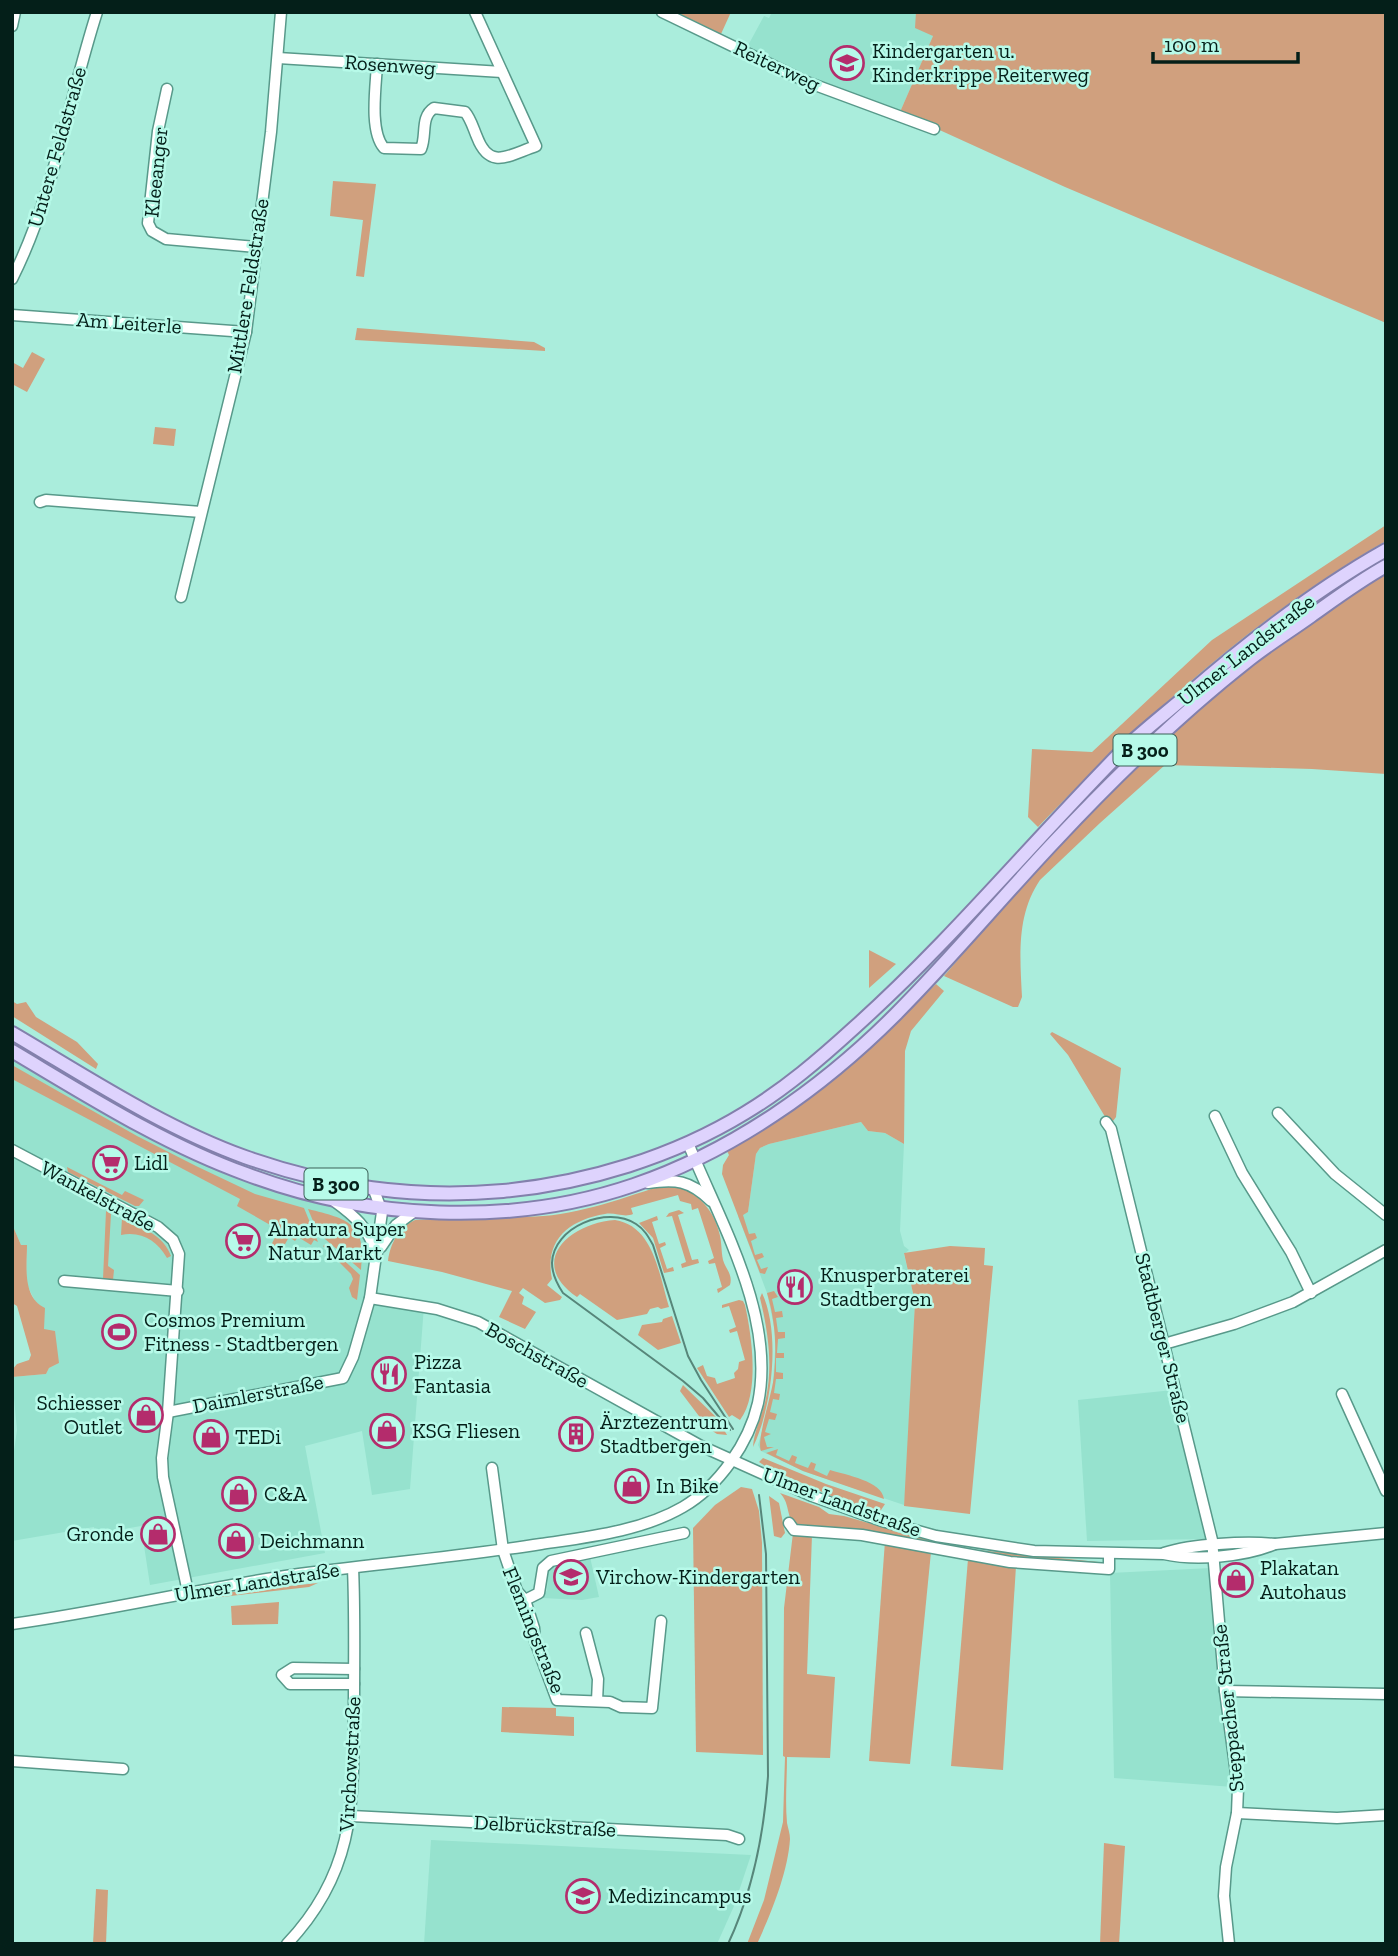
<svg xmlns="http://www.w3.org/2000/svg" width="1398" height="1956" viewBox="0 0 1398 1956" font-family="'Zilla Slab',serif">
	<rect width="100%" height="100%" fill="#aaeddc"/>
	<!-- built -->
	<g fill="#96e2ce">
		<polygon points="772,12 916,12 917,23 933,36 900,112 822,84 745,51 764,16 769,18"/>
		<polygon points="12,1051 161,1136 316,1195 360,1220 377,1253 370,1298 424,1306 410,1489 372,1495 362,1431 305,1446 325,1553 150,1585 141,1526 95,1534 94,1527 12,1541 12,1465 17,1430 12,1377 46,1374 49,1368 59,1363 43,1330 42,1308 35,1301 26,1283 27,1246 21,1245 12,1224"/>
		<polygon points="861,1122 868,1131 885,1133 904,1144 900,1231 904,1246 909,1250 904,1254 915,1302 908,1467 904,1505 803,1471 761,1451 758,1445 772,1397 776,1336 767,1293 738,1216 748,1212 756,1154 760,1148 769,1144"/>
		<polygon points="1173,1390 1208,1534 1205,1539 1087,1541 1078,1400"/>
		<polygon points="590,1557 599,1597 582,1600 542,1598 547,1590 548,1572 553,1564"/>
		<polygon points="1211,1568 1233,1787 1114,1778 1110,1573"/>
		<polygon points="431,1840 751,1855 734,1906 717,1944 424,1944"/>
	</g>
	<!-- green -->
	<g fill="#d0a07e">
		<polygon points="676,12 731,12 721,34"/>
		<polygon points="916,12 1386,12 1386,323 1065,187 900,112 933,36 915,28"/>
		<polygon points="333,181 376,184 364,277 356,276 363,220 330,216"/>
		<polygon points="357,328 534,342 545,348 545,351 355,340"/>
		<polygon points="32,352 45,359 27,392 12,384 12,362 23,368"/>
		<polygon points="155,427 176,429 174,446 153,444"/>
		<path d="M 1386,525 L 1386,541 C 1255,616 1142,719 1038,827 L 1028,817 L 1032,749 L 1092,752 L 1212,640 Z"/>
		<path d="M 1386,571 L 1386,774 L 1312,769 L 1165,765 L 1100,823 L 1040,880 C 1016,915 1020,957 1022,997 L 1018,1007 L 1013,1007 L 944,976 C 1031,874 1121,771 1225,686 C 1277,644 1331,608 1386,571 Z"/>
		<polygon points="869,950 896,964 869,988"/>
		<path d="M 936,984 L 944,991 L 911,1031 L 905,1051 L 904,1144 L 885,1133 L 868,1131 L 861,1122 L 769,1144 L 760,1148 L 756,1154 L 748,1212 L 743,1215 L 749,1234 L 755,1233 L 757,1238 L 751,1241 L 755,1255 L 762,1253 L 764,1257 L 757,1260 L 761,1269 L 768,1267 L 765,1274 L 760,1273 L 722,1174 L 723,1165 L 729,1155 L 727,1151 C 807,1108 872,1048 936,984 Z"/>
		<polygon points="12,1001 17,1004 26,1002 36,1017 77,1042 98,1064 96,1069 12,1016"/>
		<polygon points="1052,1032 1121,1068 1116,1117 1113,1121 1107,1120 1068,1055 1050,1034"/>
		<polygon points="12,1065 137,1136 196,1166 255,1194 304,1208 318,1242 314,1240 311,1245 298,1237 295,1241 289,1237 279,1255 269,1249 279,1230 237,1206 240,1199 12,1079"/>
		<polygon points="67,1167 122,1195 125,1191 144,1200 139,1206 135,1206 68,1172"/>
		<path d="M 670,1185 C 695,1189 713,1208 719,1232 C 722,1241 721,1251 723,1260 C 726,1270 733,1274 730,1285 L 718,1293 L 717,1289 L 722,1287 L 715,1263 L 709,1264 L 708,1261 L 714,1258 L 698,1208 L 692,1210 L 691,1204 L 680,1201 L 678,1195 L 631,1208 L 633,1214 C 624,1218 615,1212 605,1214 C 569,1220 544,1240 552,1279 L 547,1285 L 562,1297 L 560,1300 L 545,1303 L 523,1288 L 519,1293 L 524,1297 L 522,1304 L 536,1312 L 525,1329 L 499,1317 L 512,1291 L 442,1272 L 388,1261 C 390,1244 399,1227 415,1220 L 510,1216 C 560,1221 612,1202 660,1186 Z"/>
		<path d="M 308,1209 C 348,1219 367,1223 361,1270 L 318,1233 Z"/>
		<polygon points="679,1210 684,1213 678,1215 692,1260 698,1259 699,1263 682,1268 681,1264 686,1262 672,1216 666,1217 669,1213"/>
		<polygon points="106,1211 111,1214 108,1266 114,1270 113,1280 103,1279"/>
		<polygon points="657,1216 658,1220 652,1222 659,1244 665,1242 666,1245 660,1248 667,1269 673,1267 674,1271 664,1273 653,1238 639,1223"/>
		<path d="M 122,1218 C 142,1228 163,1234 171,1256 L 167,1258 C 157,1241 142,1231 121,1235 Z"/>
		<path d="M 615,1220 C 654,1226 659,1275 669,1307 L 661,1309 L 658,1307 L 650,1309 L 647,1314 L 617,1320 L 580,1294 L 577,1297 C 526,1262 570,1223 615,1220 Z"/>
		<path d="M 12,1224 L 21,1245 L 27,1245 C 27,1267 22,1297 45,1308 L 44,1329 L 55,1331 L 59,1363 L 49,1368 L 46,1374 L 12,1377 L 12,1370 L 17,1364 L 29,1360 L 31,1355 L 17,1306 L 12,1303 Z"/>
		<polygon points="326,1244 360,1275 357,1300 352,1297 349,1288 353,1279 351,1274 323,1246"/>
		<polygon points="950,1246 985,1248 984,1265 993,1266 970,1514 904,1506 915,1302 904,1253"/>
		<path d="M 774,1291 L 778,1297 L 772,1299 L 775,1312 L 782,1311 L 783,1317 L 776,1318 L 778,1332 L 785,1332 L 785,1338 L 778,1339 L 777,1353 L 784,1353 L 784,1358 L 776,1358 L 776,1372 L 783,1373 L 783,1379 L 776,1379 L 774,1393 L 780,1394 L 779,1400 L 773,1399 L 770,1412 L 777,1414 L 775,1420 L 769,1419 L 765,1432 L 771,1434 L 764,1437 L 767,1447 L 774,1447 L 761,1451 C 756,1440 773,1392 774,1375 C 777,1347 775,1320 767,1293 Z"/>
		<path d="M 762,1293 C 781,1333 772,1408 753,1447 C 754,1430 763,1414 766,1398 C 773,1365 768,1331 760,1298 Z"/>
		<path d="M 739,1300 L 743,1301 L 745,1305 C 752,1337 760,1394 740,1420 L 732,1415 L 729,1417 L 697,1368 L 703,1365 L 707,1376 L 715,1378 L 717,1384 L 735,1378 L 734,1373 L 738,1369 L 739,1362 L 745,1360 L 737,1331 L 730,1333 L 729,1330 L 736,1327 L 729,1306 L 722,1308 L 722,1305 Z"/>
		<polygon points="672,1316 681,1343 658,1350 638,1335 642,1325 662,1322 663,1319"/>
		<polygon points="683,1385 717,1418 727,1435 717,1434 708,1428 680,1391"/>
		<path d="M 778,1449 L 776,1455 L 789,1461 L 792,1455 L 797,1457 L 795,1463 L 808,1468 L 811,1462 L 816,1464 L 814,1470 L 827,1476 L 830,1470 C 846,1475 882,1481 884,1499 L 803,1471 L 766,1453 Z"/>
		<polygon points="763,1458 826,1484 885,1504 881,1510 876,1512 863,1510 768,1468 759,1462"/>
		<polygon points="741,1487 752,1489 759,1511 762,1543 763,1755 696,1752 693,1528 715,1505"/>
		<path d="M 780,1493 L 819,1507 L 829,1514 L 844,1516 L 921,1538 L 977,1550 L 1098,1562 L 1057,1562 L 1011,1558 L 795,1526 C 786,1516 790,1503 780,1493 Z"/>
		<polygon points="769,1496 779,1503 785,1533 781,1538 774,1536"/>
		<path d="M 793,1533 L 812,1535 L 807,1674 L 835,1677 L 830,1758 L 787,1757 C 787,1778 785,1801 787,1823 C 788,1828 790,1834 790,1839 C 788,1872 771,1914 757,1944 L 747,1944 L 764,1900 L 783,1822 L 785,1757 L 783,1756 L 784,1608 Z"/>
		<polygon points="885,1541 931,1552 910,1764 869,1761"/>
		<polygon points="968,1559 1016,1566 1003,1770 951,1766"/>
		<polygon points="318,1583 309,1587 205,1599 204,1595"/>
		<polygon points="279,1602 278,1624 232,1625 231,1606"/>
		<polygon points="502,1707 556,1708 556,1716 574,1717 574,1736 501,1732"/>
		<polygon points="1104,1843 1125,1846 1119,1944 1100,1944"/>
		<polygon points="96,1889 108,1890 106,1944 93,1944"/>
	</g>
	<g fill="none" stroke-linecap="round" stroke-linejoin="round">
		<!-- minor casing -->
		<g stroke="#58998a" stroke-width="13">
			<g id="minor">
				<polyline points="662,12 807,82 934,129"/>
				<polyline points="12,26 15,12"/>
				<polyline points="278,58 502,72"/>
				<path d="M 377,64 C 376,86 369,131 384,148 L 421,149 C 427,135 420,117 434,108 L 465,112 C 471,119 473,128 477,137 C 490,171 509,155 536,146 L 475,12"/>
				<polyline points="167,89 158,131 148,223 152,231 166,239 257,247"/>
				<path d="M 12,279 C 53,198 69,99 97,12"/>
				<polyline points="12,315 246,332"/>
				<polyline points="40,502 46,500 201,512"/>
				<polyline points="181,597 246,332 271,132 281,12"/>
				<polyline points="1278,1113 1335,1174 1386,1215"/>
				<polyline points="1215,1116 1242,1173 1291,1252 1311,1293"/>
				<polyline points="1106,1122 1111,1129 1212,1540 1225,1691 1238,1788 1237,1813 1226,1867 1224,1896 1229,1944"/>
				<polyline points="12,1150 158,1227 173,1240 179,1254 168,1412 162,1458 163,1477 188,1592"/>
				<path d="M 648,1183 C 675,1179 690,1180 711,1201"/>
				<path d="M 334,1201 C 356,1217 366,1226 377,1253"/>
				<polyline points="381,1247 396,1225 415,1211"/>
				<polyline points="64,1281 178,1291"/>
				<path d="M 370,1298 L 437,1309 L 478,1322 L 701,1446 L 812,1496 L 882,1521 L 936,1536 L 1034,1551 L 1164,1554 C 1195,1561 1245,1557 1275,1544"/>
				<polyline points="1164,1344 1234,1324 1293,1302 1386,1250"/>
				<polyline points="1342,1394 1386,1491"/>
				<polyline points="168,1412 343,1378 353,1357 370,1298 382,1212 374,1190"/>
				<polyline points="492,1468 503,1550 517,1591 525,1600 534,1628 535,1641 557,1700 610,1702 621,1707 652,1708 661,1621"/>
				<polyline points="789,1523 794,1530 862,1535 1010,1562 1109,1569 1109,1554"/>
				<path d="M 1164,1553 C 1192,1544 1245,1541 1275,1544 L 1386,1533"/>
				<polyline points="525,1600 539,1593 543,1568 551,1561 684,1533"/>
				<path d="M 12,1624 C 106,1611 198,1589 292,1575 C 375,1564 458,1557 541,1544 C 588,1537 642,1531 683,1507 C 719,1486 749,1443 758,1403 C 776,1316 720,1222 688,1143"/>
				<polyline points="586,1633 598,1679 597,1701"/>
				<polyline points="354,1684 290,1684 282,1675 293,1668 354,1669"/>
				<polyline points="1225,1691 1386,1694"/>
				<polyline points="12,1761 123,1769"/>
				<polyline points="1237,1813 1337,1818 1386,1815"/>
				<polyline points="351,1816 727,1835 739,1839"/>
				<path d="M 287,1944 C 357,1870 353,1801 354,1706 C 354,1660 355,1614 353,1568"/>
			</g>
		</g>
		<!-- major casing -->
		<g stroke="#8380ac" stroke-width="16">
			<g id="major">
				<path d="M 12,1033 C 87,1077 162,1127 245,1157 C 330,1187 413,1199 503,1191 C 587,1183 673,1157 745,1113 C 785,1089 820,1059 855,1027 C 951,941 1033,841 1124,749 C 1144,730 1166,713 1187,695 C 1248,642 1315,590 1386,550"/>
				<path d="M 12,1051 C 88,1096 163,1144 246,1174 C 367,1220 511,1227 634,1185 C 733,1151 822,1088 895,1015 C 951,959 1002,897 1057,839 C 1117,775 1181,713 1250,659 C 1269,644 1290,631 1311,616 C 1335,599 1359,581 1386,566"/>
			</g>
		</g>
		<!-- minor -->
		<use href="#minor" stroke="#fff" stroke-width="10"/>
		<!-- major -->
		<use href="#major" stroke="#ded3fd" stroke-width="12"/>
		<!-- tram -->
		<g stroke="#57867a" stroke-width="2">
			<path d="M 730,1430 L 703,1398 L 683,1381 L 563,1293 C 557,1284 552,1275 552,1263 C 553,1227 607,1205 636,1224 C 644,1229 648,1236 653,1245 L 688,1356 L 701,1380 L 733,1429"/>
			<path d="M 728,1944 C 753,1891 764,1834 768,1776 L 766,1554 L 759,1495"/>
		</g>
	</g>
	<!-- icons -->
	<defs>
		<g id="school-ring" transform="scale(1.75)"><circle r="9.5" fill="#b7fae9" stroke="#b42c6c" stroke-width="1.5"/><path d="M0-5L7-2L0 1L-7-2ZM-4 1L0 2.5L4 1V4Q0 6-4 4Z" fill="#b42c6c"/></g>
		<g id="supermarket-ring" transform="scale(1.75)"><circle r="9.5" fill="#b7fae9" stroke="#b42c6c" stroke-width="1.5"/><path d="M-6-5.5h2.5l.6 2H6L4.5 2H-2.5L-4.4-4H-6ZM-1.5 3.2a1.3 1.3 0 1 0 .1 0ZM3 3.2a1.3 1.3 0 1 0 .1 0Z" fill="#b42c6c"/></g>
		<g id="restaurant-ring" transform="scale(1.75)"><circle r="9.5" fill="#b7fae9" stroke="#b42c6c" stroke-width="1.5"/><path d="M-5-6h1v4h1v-4h1v4h1v-4h1v5L-1.5 .5V6h-2V.5L-5-1ZM5-6V6H3V1.5H1.5Q1.5-4 5-6Z" fill="#b42c6c"/></g>
		<g id="stadium-ring" transform="scale(1.75)"><circle r="9.5" fill="#b7fae9" stroke="#b42c6c" stroke-width="1.5"/><path d="M0-5a6.5 5 0 1 0 0 10a6.5 5 0 1 0 0-10ZM-3.5-1.8h7v3.6h-7Z" fill="#b42c6c"/></g>
		<g id="shop-ring" transform="scale(1.75)"><circle r="9.5" fill="#b7fae9" stroke="#b42c6c" stroke-width="1.5"/><path d="M-5-2.5h2.3a2.7 3.5 0 0 1 5.4 0H5L5.5 6h-11ZM-1.5-2.5h3a1.5 2.3 0 0 0-3 0Z" fill="#b42c6c"/></g>
		<g id="building-ring" transform="scale(1.75)"><circle r="9.5" fill="#b7fae9" stroke="#b42c6c" stroke-width="1.5"/><path d="M-4-6H4V6H1V3H-1V6H-4ZM-2.5-4.3h1.7v1.8h-1.7ZM.8-4.3h1.7v1.8H.8ZM-2.5-1h1.7V.8h-1.7ZM.8-1h1.7V.8H.8Z" fill="#b42c6c"/></g>
		<g id="university-ring" transform="scale(1.75)"><circle r="9.5" fill="#b7fae9" stroke="#b42c6c" stroke-width="1.5"/><path d="M0-5L7-2L0 1L-7-2ZM-4 1L0 2.5L4 1V4Q0 6-4 4Z" fill="#b42c6c"/></g>
	</defs>
	<g fill-rule="evenodd">
		<use href="#school-ring" x="847" y="63"/>
		<use href="#supermarket-ring" x="110" y="1163"/>
		<use href="#supermarket-ring" x="243" y="1241"/>
		<use href="#restaurant-ring" x="795" y="1287"/>
		<use href="#stadium-ring" x="119" y="1332"/>
		<use href="#restaurant-ring" x="389" y="1374"/>
		<use href="#shop-ring" x="146" y="1415"/>
		<use href="#shop-ring" x="387" y="1431"/>
		<use href="#building-ring" x="576" y="1434"/>
		<use href="#shop-ring" x="211" y="1437"/>
		<use href="#shop-ring" x="632" y="1486"/>
		<use href="#shop-ring" x="239" y="1494"/>
		<use href="#shop-ring" x="158" y="1534"/>
		<use href="#shop-ring" x="236" y="1541"/>
		<use href="#school-ring" x="571" y="1577"/>
		<use href="#shop-ring" x="1236" y="1580"/>
		<use href="#university-ring" x="583" y="1896"/>
	</g>
	<g text-anchor="middle" stroke-width="5" stroke-linejoin="round" paint-order="stroke">
		<!-- shield labels -->
		<g fill="#b7fae9" stroke="#3a6157" stroke-width="2">
			<rect x="1113.5" y="734.5" width="63" height="31" rx="5"/>
			<rect x="304.5" y="1168.5" width="63" height="31" rx="5"/>
		</g>
		<g font-size="19" font-weight="bold" fill="#041f19">
			<text x="1145" y="757">B 300</text>
			<text x="336" y="1191">B 300</text>
		</g>
		<!-- poi labels -->
		<g font-size="21" fill="#041f19" stroke="#b7fae9" text-anchor="start">
			<text x="872" y="58">Kindergarten u.<tspan x="872" dy="24">Kinderkrippe Reiterweg</tspan></text>
			<text x="134" y="1170">Lidl</text>
			<text x="268" y="1236">Alnatura Super<tspan x="268" dy="24">Natur Markt</tspan></text>
			<text x="820" y="1282">Knusperbraterei<tspan x="820" dy="24">Stadtbergen</tspan></text>
			<text x="144" y="1327">Cosmos Premium<tspan x="144" dy="24">Fitness - Stadtbergen</tspan></text>
			<text x="414" y="1369">Pizza<tspan x="414" dy="24">Fantasia</tspan></text>
			<text x="122" y="1410" text-anchor="end">Schiesser<tspan x="122" dy="24">Outlet</tspan></text>
			<text x="600" y="1429">Ärztezentrum<tspan x="600" dy="24">Stadtbergen</tspan></text>
			<text x="412" y="1438">KSG Fliesen</text>
			<text x="235" y="1444">TEDi</text>
			<text x="656" y="1493">In Bike</text>
			<text x="264" y="1501">C&amp;A</text>
			<text x="134" y="1541" text-anchor="end">Gronde</text>
			<text x="260" y="1548">Deichmann</text>
			<text x="1260" y="1575">Plakatan<tspan x="1260" dy="24">Autohaus</tspan></text>
			<text x="596" y="1584">Virchow-Kindergarten</text>
			<text x="608" y="1903">Medizincampus</text>
		</g>
		<!-- street labels -->
		<g font-size="21" fill="#041f19" stroke="#b7fae9">
			<text transform="translate(390 65) rotate(4)" y="7">Rosenweg</text>
			<text transform="translate(777 66) rotate(25)" y="7">Reiterweg</text>
			<text transform="translate(57 147) rotate(-74)" y="7">Untere Feldstraße</text>
			<text transform="translate(156 172) rotate(-84)" y="7">Kleeanger</text>
			<text transform="translate(248 286) rotate(-81)" y="7">Mittlere Feldstraße</text>
			<text transform="translate(129 323) rotate(4)" y="7">Am Leiterle</text>
			<text transform="translate(1246 650) rotate(-38)" y="7">Ulmer Landstraße</text>
			<text transform="translate(98 1196) rotate(28)" y="7">Wankelstraße</text>
			<text transform="translate(1163 1338) rotate(76)" y="7">Stadtberger Straße</text>
			<text transform="translate(537 1355) rotate(29)" y="7">Boschstraße</text>
			<text transform="translate(258 1394) rotate(-11)" y="7">Daimlerstraße</text>
			<text transform="translate(842 1502) rotate(20)" y="7">Ulmer Landstraße</text>
			<text transform="translate(257 1582) rotate(-9)" y="7">Ulmer Landstraße</text>
			<text transform="translate(534 1630) rotate(68)" y="7">Flemingstraße</text>
			<text transform="translate(1228 1708) rotate(-96)" y="7">Steppacher Straße</text>
			<text transform="translate(350 1764) rotate(-87)" y="7">Virchowstraße</text>
			<text transform="translate(545 1826) rotate(3)" y="7">Delbrückstraße</text>
		</g>
	</g>
	<!-- border -->
	<rect width="1398" height="1956" fill="none" stroke="#041f19" stroke-width="28"/>
	<!-- scale -->
	<path d="M1153 52v10h145v-10" fill="none" stroke="#041f19" stroke-width="3.5"/>
	<text x="1164" y="52" font-size="21" fill="#041f19" stroke="#b7fae9" stroke-width="5" paint-order="stroke">100 m</text>
</svg>
